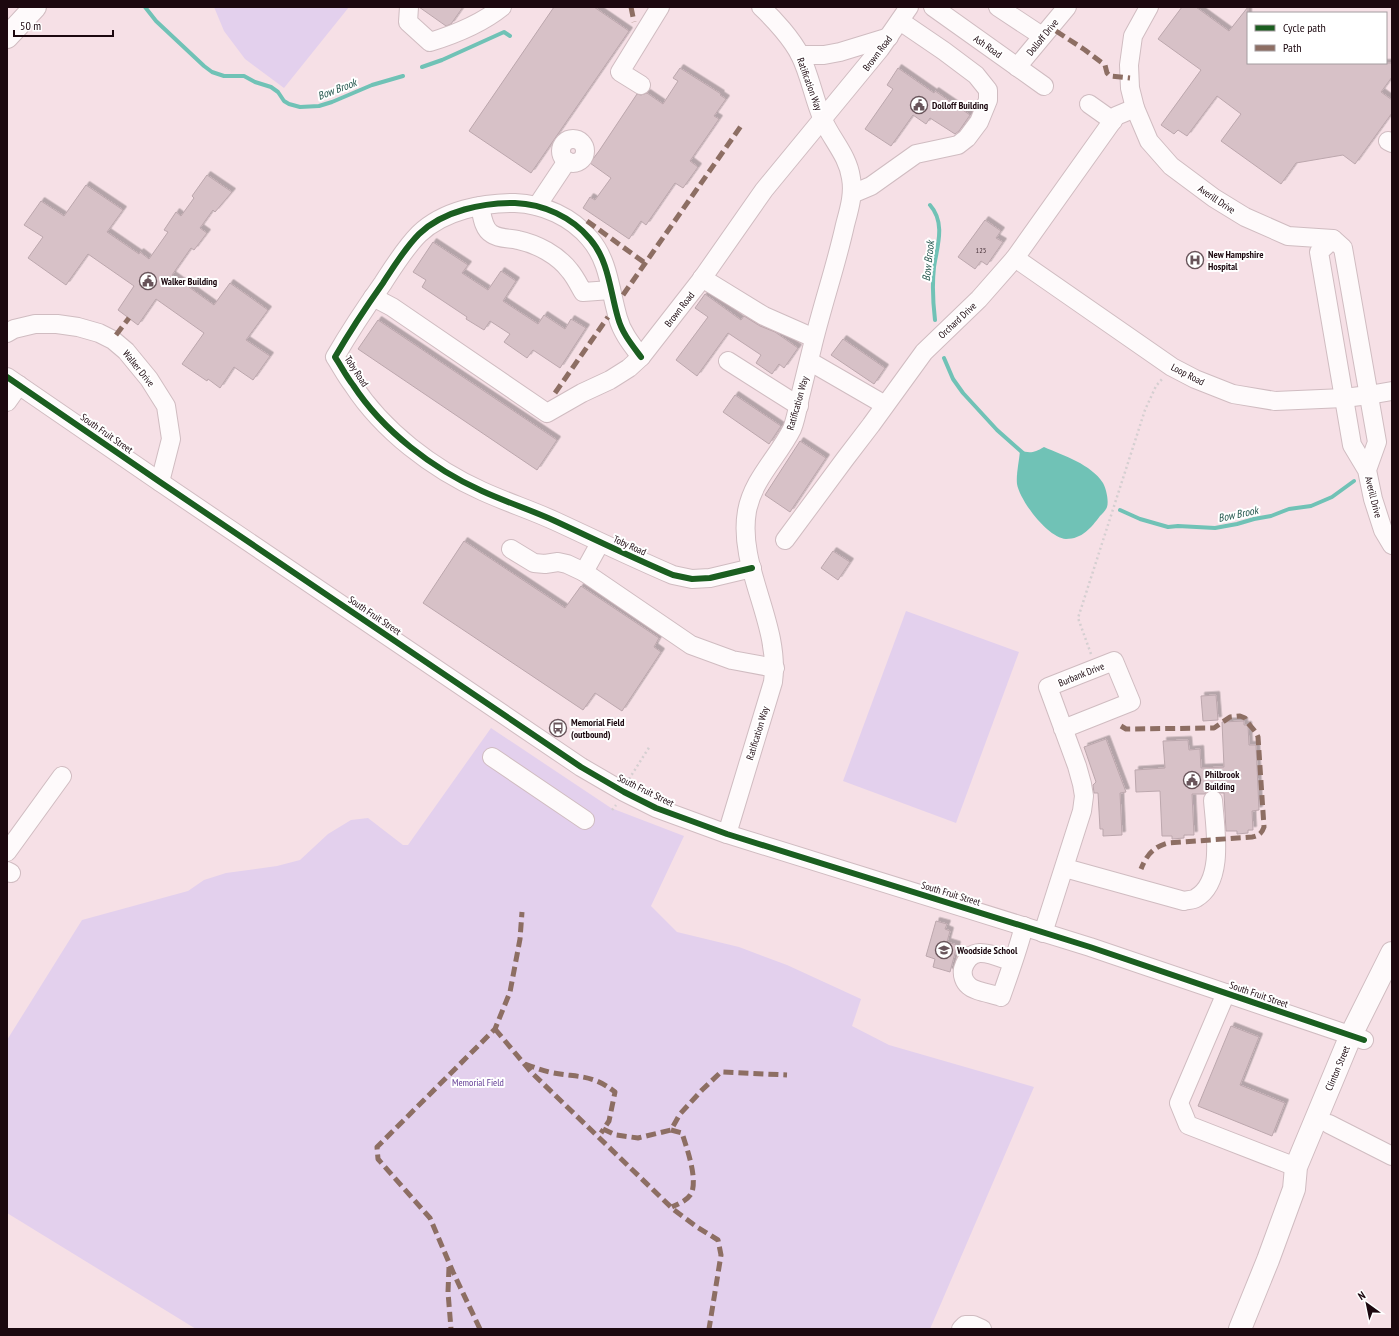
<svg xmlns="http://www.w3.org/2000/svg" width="1399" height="1336" viewBox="0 0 1399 1336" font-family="'PT Sans Narrow',sans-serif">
	<defs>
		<filter id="shadow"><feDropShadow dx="3.5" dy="-3.5" stdDeviation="0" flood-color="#0004"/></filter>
	</defs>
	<rect width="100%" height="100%" fill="#f6e0e6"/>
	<!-- green -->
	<g fill="#e3d0ed">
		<polygon points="214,7 349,7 284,88 245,59 224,31"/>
		<polygon points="906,611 1019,652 956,823 843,781"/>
		<polygon points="491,728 611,808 684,836 651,906 677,932 739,947 787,965 861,999 852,1026 889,1045 1034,1087 930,1329 196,1329 7,1213 7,1040 82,920 188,891 204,880 226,873 277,866 300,860 328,834 351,820 368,818 403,845 408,845"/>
	</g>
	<!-- water -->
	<path fill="#70c2b6" d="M 1044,447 C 1064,456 1091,464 1103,483 C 1106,488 1109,501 1107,507 C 1106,510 1102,514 1100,516 C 1091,528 1082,539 1066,539 C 1048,538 1020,501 1017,484 C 1016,474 1019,462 1020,451 C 1031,453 1034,453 1044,447 Z"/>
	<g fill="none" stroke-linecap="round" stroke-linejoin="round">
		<!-- stream -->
		<g stroke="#70c2b6" stroke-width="4">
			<polyline points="145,7 156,21 204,66 212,72 224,76 244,76 255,82 271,87 278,92 284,101 289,104 300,107 319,106 332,102 372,85 403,76"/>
			<polyline points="422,67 442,60 504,32 510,36"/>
			<path d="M 930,205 C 946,223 937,247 934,267 C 932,285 933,303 935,320"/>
			<polyline points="944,358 953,379 963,393 997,430 1023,453"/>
			<polyline points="1120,510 1140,519 1168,527 1178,526 1215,528 1237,524 1254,519 1271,516 1289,509 1311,506 1332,497 1354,481"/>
		</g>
	</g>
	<!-- building -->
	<g fill="#d7c1c7" stroke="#bca7ad" filter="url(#shadow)">
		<polygon points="419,7 463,7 451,24 446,26"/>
		<polygon points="554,7 594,7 629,31 531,173 469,131"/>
		<polygon points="1182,7 1196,7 1229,31 1248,7 1248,63 1392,63 1392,77 1381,92 1392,100 1392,113 1355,164 1343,155 1296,163 1281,184 1221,141 1241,114 1217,96 1187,136 1178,130 1174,134 1161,125 1201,70 1158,39"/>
		<polygon points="680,68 721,94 720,95 726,99 714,116 719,119 690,161 698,167 683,188 675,183 646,225 641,221 629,239 583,208 590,197 595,200 611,178 590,163 599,151 637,94 641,95 647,93 663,104 678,81 673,78"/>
		<polygon points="898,68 934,93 935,91 970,115 959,131 955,134 930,118 926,124 913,115 891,146 865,129 893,89 887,85"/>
		<polygon points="207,175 232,192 215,212 213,210 200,228 207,233 194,250 191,248 172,275 214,305 230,283 268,310 246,340 270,356 253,380 234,367 220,388 208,379 207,381 182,364 204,333 156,299 138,325 118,310 134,286 88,254 66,285 28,258 43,237 24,225 41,201 64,216 86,185 123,210 107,232 139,254 140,252 149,259 168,232 164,230 176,212 181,216 194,198 192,196"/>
		<polygon points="985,220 1001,231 996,238 1003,242 987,265 981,261 975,269 958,257"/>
		<polygon points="433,242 468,265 462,273 488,290 501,271 516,281 503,301 538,324 544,315 565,329 571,319 586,328 560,368 533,350 527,358 504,342 510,334 490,321 484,330 466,319 467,317 422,287 426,280 413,272"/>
		<polygon points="705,294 741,320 744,316 760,326 775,332 798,348 784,368 779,364 772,374 756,363 761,355 728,333 697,376 676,360 708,317 695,308"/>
		<polygon points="378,320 557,440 537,470 358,349"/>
		<polygon points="843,339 885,368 874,384 831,355"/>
		<polygon points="735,395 781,426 769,444 723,412"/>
		<polygon points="800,441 826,458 790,512 765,495"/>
		<polygon points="464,541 565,608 581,586 659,638 654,647 661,652 622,711 595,693 583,710 423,603"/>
		<polygon points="833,551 850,562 838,580 821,568"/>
		<polygon points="1216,695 1218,720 1203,721 1201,696"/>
		<polygon points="1244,721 1244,725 1248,725 1249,745 1256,745 1259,810 1252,811 1253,830 1248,830 1248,833 1237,834 1237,831 1226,831 1224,793 1220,793 1217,790 1212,790 1207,791 1205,794 1192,794 1194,835 1184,835 1184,838 1172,839 1172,836 1162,836 1160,791 1136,792 1135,770 1165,768 1163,741 1188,740 1189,750 1200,749 1201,768 1224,767 1222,722"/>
		<polygon points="1106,739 1126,792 1120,793 1122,835 1103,836 1103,829 1100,829 1098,793 1094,793 1093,785 1096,782 1084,747"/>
		<polygon points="936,921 947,924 945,929 950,931 947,942 957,945 950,972 933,967 935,959 926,956"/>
		<polygon points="1231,1026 1259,1037 1240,1085 1285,1103 1272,1136 1198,1106"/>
	</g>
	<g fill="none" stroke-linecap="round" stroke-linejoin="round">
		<!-- minor casing -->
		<g stroke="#d0bcc1" stroke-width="20">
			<g id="minor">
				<path d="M 409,7 L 408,22 L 430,42 C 456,34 481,24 502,7"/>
				<polyline points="933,7 1044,86"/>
				<polyline points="998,7 1042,36"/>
				<polyline points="1149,7 1133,36 1129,65 1130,88 1135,108 1149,141 1171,166 1214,198 1245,217 1288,236 1333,239"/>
				<polyline points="800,55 824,55 840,52 889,37"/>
				<polyline points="1017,67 1067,7"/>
				<polyline points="641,85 620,72 660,7"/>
				<polyline points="1089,104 1113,121"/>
				<circle cx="573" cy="151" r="12"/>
				<polyline points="1388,141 1392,143"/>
				<polyline points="852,194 871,186 916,154 958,145 967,138 979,122 988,100 988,90 976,75 944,51 900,21"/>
				<path d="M 480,206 C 482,215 483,229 492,234 C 499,239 510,238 518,240 C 537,244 558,255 570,271 C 575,277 579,285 583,292 L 611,290"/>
				<polyline points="537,206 567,161"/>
				<polyline points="1015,258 1172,367 1195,379 1233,394 1275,401 1344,398 1369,395 1392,391"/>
				<polyline points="702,278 764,316 814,338"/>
				<polyline points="373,297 392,307 547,413 582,393 610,380 629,368 641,357 701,280 764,190 880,49 909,7"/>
				<polyline points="7,333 14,329 35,324 57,324 78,327 99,333 113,340 126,351 149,379 166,406 171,439 160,482"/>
				<path d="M 641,357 C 632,345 622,333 618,318 C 610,291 609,261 590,239 C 572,217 543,204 515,203 C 483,203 444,210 419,234 C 405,248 394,266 383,283 C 366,307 350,331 335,357 C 341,366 346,376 353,385 C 383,431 433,469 482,491 C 506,502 531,510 555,521 C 594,539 633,558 673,575 L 692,579 L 710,578 L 752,568"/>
				<polyline points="728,361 799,406"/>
				<polyline points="809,361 885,405"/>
				<polyline points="7,377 160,482 581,767 624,792 656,808 727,834 1090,947 1364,1040"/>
				<polyline points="7,402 19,385"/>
				<polyline points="1367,470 1377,442 1343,248 1333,239 1319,252 1352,445 1367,470 1373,499 1383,530 1392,545"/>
				<polyline points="785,540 845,459 871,425 924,352 979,299 1015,258 1116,116 1135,108"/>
				<polyline points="600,543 584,572 691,645 732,660 775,668"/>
				<polyline points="511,549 534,563 545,564 558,562 567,564 584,572"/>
				<polyline points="492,757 585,820"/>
				<path d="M 727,834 L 773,682 C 781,624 737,567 747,511 C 753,479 778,457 792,429 C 796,419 798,407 800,397 C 804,381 808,364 812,348 C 822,306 836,266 845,225 C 849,210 854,194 851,178 C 848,156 832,140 823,120 C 814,100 810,75 800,55 C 792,39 774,19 761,7"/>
				<polyline points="7,852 62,776"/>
				<path d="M 1065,868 L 1184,901 C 1188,900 1193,900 1196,898 C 1225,881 1215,828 1213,800"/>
				<polyline points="7,871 11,873"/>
				<polyline points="1043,933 1082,811 1084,796 1082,784 1077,766 1048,687 1114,661 1131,702 1063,729"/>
				<path d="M 1013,962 C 994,956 971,942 963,969 C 962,975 964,982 969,986 C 974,991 993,994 1001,997 C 1009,974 1018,950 1024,926"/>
				<polyline points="1226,993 1179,1103 1188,1125 1296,1167"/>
				<polyline points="1329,1124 1392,1156"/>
				<polyline points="961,1329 965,1325 973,1325 982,1329"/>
			</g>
		</g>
		<!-- major casing -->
		<g stroke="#d0bcc1" stroke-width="24">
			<g id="major">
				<polyline points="7,37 35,7"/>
				<polyline points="1240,1329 1268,1260 1294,1189 1296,1167 1351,1035 1392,953"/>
			</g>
		</g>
		<!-- path -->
		<g stroke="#d5cfd1" stroke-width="2.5" stroke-dasharray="2 3" stroke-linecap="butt">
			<polyline points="1091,654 1078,618 1145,410 1156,386 1163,378"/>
			<polyline points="629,779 650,746"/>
			<polyline points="612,810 616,805"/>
		</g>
		<!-- minor -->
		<use href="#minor" stroke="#fefafb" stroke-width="18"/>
		<!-- major -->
		<use href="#major" stroke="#fefafb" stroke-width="22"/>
		<!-- quiet -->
		<g stroke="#8d6e63" stroke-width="5" stroke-dasharray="10 5" stroke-linecap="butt">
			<polyline points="631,7 634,22"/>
			<polyline points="1056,31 1085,50 1105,65 1107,73 1110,76 1130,78"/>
			<polyline points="587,221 645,263"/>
			<polyline points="623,295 741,126"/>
			<polyline points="116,335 129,318"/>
			<polyline points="555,393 608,317"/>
			<path d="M 1121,726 L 1126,729 L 1214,728 L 1230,717 L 1240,716 L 1245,718 C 1248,725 1255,729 1258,737 L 1264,827 C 1262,833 1259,836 1252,837 L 1168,843 C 1153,847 1146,856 1141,869"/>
			<polyline points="495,1029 531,1072 674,1210 697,1227 718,1240 721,1255 709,1329"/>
			<path d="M 525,1064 C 533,1067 541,1070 549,1072 C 576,1078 591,1073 615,1092 L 609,1121 L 601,1133"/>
			<polyline points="603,1129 616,1135 638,1138 671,1130 680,1114 702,1090 721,1072 787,1075"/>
			<path d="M 671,1130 L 682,1133 C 687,1149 697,1176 692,1192 C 689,1200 678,1204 672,1207"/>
			<polyline points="449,1267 448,1292 451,1329"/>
			<polyline points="480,1329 453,1272 430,1218 378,1159 377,1147 495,1029 510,992 520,939 522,912"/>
		</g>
		<!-- cycleway casing -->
		<g stroke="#fff" stroke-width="8">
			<g id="cycleway">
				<path d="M 641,357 C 632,345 622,333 618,318 C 610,291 609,261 590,239 C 572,217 543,204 515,203 C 483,203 444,210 419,234 C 405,248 394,266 383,283 C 366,307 350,331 335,357 C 341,366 346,376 353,385 C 383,431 433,469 482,491 C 506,502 531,510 555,521 C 594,539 633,558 673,575 L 692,579 L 710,578 L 752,568"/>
				<polyline points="7,377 160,482 581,767 624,792 656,808 727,834 1090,947 1364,1040"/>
			</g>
		</g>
		<!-- cycleway -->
		<use href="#cycleway" stroke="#1b5e20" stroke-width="6"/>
	</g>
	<!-- icons -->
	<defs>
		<g id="civic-ring" transform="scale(0.9)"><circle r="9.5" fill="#fff" stroke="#68545a" stroke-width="1.5"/><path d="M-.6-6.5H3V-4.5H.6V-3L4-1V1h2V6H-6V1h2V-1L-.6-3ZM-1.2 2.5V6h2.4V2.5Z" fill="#68545a"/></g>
		<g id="hospital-ring" transform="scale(0.9)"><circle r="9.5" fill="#fff" stroke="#68545a" stroke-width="1.5"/><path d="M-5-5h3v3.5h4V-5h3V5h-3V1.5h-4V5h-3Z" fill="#68545a"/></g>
		<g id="bus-ring" transform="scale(0.9)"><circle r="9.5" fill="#fff" stroke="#68545a" stroke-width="1.5"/><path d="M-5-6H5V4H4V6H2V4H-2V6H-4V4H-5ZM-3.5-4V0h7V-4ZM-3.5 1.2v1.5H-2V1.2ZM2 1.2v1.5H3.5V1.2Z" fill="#68545a"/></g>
		<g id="school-ring" transform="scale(0.9)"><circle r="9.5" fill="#fff" stroke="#68545a" stroke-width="1.5"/><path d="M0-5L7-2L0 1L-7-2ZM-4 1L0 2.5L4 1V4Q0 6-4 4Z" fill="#68545a"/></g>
	</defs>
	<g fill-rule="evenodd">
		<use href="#civic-ring" x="919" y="105"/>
		<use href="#hospital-ring" x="1195" y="260"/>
		<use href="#civic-ring" x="148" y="281"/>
		<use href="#bus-ring" x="558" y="728"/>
		<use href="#civic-ring" x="1192" y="780"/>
		<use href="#school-ring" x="944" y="950"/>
	</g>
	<g text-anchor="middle" stroke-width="4" stroke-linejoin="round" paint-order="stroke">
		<!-- number labels -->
		<g font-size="8" fill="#4b363d">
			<text x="981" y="253">125</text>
		</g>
		<!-- street labels -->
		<g font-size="10" fill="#1c080f" stroke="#fff">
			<text transform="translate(1042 37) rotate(-51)" y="4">Dolloff Drive</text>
			<text transform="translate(988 46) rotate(35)" y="4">Ash Road</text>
			<text transform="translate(877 53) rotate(-53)" y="4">Brown Road</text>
			<text transform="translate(810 84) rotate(70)" y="4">Ratification Way</text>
			<text transform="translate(1217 199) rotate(34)" y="4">Averill Drive</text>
			<text transform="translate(679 309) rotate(-52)" y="4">Brown Road</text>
			<text transform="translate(957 320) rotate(-43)" y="4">Orchard Drive</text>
			<text transform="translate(139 368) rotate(51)" y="4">Walker Drive</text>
			<text transform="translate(357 371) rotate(57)" y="4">Toby Road</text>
			<text transform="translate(1188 374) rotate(27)" y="4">Loop Road</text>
			<text transform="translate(797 403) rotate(-74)" y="4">Ratification Way</text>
			<text transform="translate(107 433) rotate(35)" y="4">South Fruit Street</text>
			<text transform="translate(1374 497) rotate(76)" y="4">Averill Drive</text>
			<text transform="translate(630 545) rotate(24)" y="4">Toby Road</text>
			<text transform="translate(375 615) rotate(34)" y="4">South Fruit Street</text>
			<text transform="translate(1081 674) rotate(-22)" y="4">Burbank Drive</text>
			<text transform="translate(757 733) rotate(-73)" y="4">Ratification Way</text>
			<text transform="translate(646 790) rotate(26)" y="4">South Fruit Street</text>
			<text transform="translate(951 893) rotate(17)" y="4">South Fruit Street</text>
			<text transform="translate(1259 994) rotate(19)" y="4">South Fruit Street</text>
			<text transform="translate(1337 1068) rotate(-67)" y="4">Clinton Street</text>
		</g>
		<!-- poi labels -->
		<g font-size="10" font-weight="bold" fill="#1c080f" stroke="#fff" text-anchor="start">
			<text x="932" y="109">Dolloff Building</text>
			<text x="1208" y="258">New Hampshire<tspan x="1208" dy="12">Hospital</tspan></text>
			<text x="161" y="285">Walker Building</text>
			<text x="571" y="726">Memorial Field<tspan x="571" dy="12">(outbound)</tspan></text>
			<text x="1205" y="778">Philbrook<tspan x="1205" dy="12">Building</tspan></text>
			<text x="957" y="954">Woodside School</text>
		</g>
		<!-- park labels -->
		<g font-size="10" fill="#623c95" stroke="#fff">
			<text x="478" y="1086">Memorial Field</text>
		</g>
		<!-- water labels -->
		<g font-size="11" font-style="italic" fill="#21544b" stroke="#fff">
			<text transform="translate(337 89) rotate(-21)" y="4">Bow Brook</text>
			<text transform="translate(928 261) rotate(-84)" y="4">Bow Brook</text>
			<text transform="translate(1238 514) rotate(-12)" y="4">Bow Brook</text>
		</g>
	</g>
	<!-- border -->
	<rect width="1399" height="1336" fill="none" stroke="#1c080f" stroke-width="16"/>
	<!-- legend -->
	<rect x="1247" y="12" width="140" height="52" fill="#ffffff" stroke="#a49c9f"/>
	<rect x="1255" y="25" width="20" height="6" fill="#1b5e20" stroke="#a49c9f"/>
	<text x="1283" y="32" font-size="12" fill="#1c080f">Cycle path</text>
	<rect x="1255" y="45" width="20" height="6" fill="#8d6e63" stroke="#a49c9f"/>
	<text x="1283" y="52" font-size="12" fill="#1c080f">Path</text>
	<!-- north arrow -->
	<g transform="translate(1367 1304) rotate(327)" stroke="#ffffff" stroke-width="3" paint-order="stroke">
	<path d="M0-3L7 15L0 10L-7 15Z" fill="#1c080f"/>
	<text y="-6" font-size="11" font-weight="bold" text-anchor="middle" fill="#1c080f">N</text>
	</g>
	<!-- scale -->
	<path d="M14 30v6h99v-6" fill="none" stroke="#1c080f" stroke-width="2"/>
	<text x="20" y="30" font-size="12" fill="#1c080f" stroke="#ffffff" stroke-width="3" paint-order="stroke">50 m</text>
</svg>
